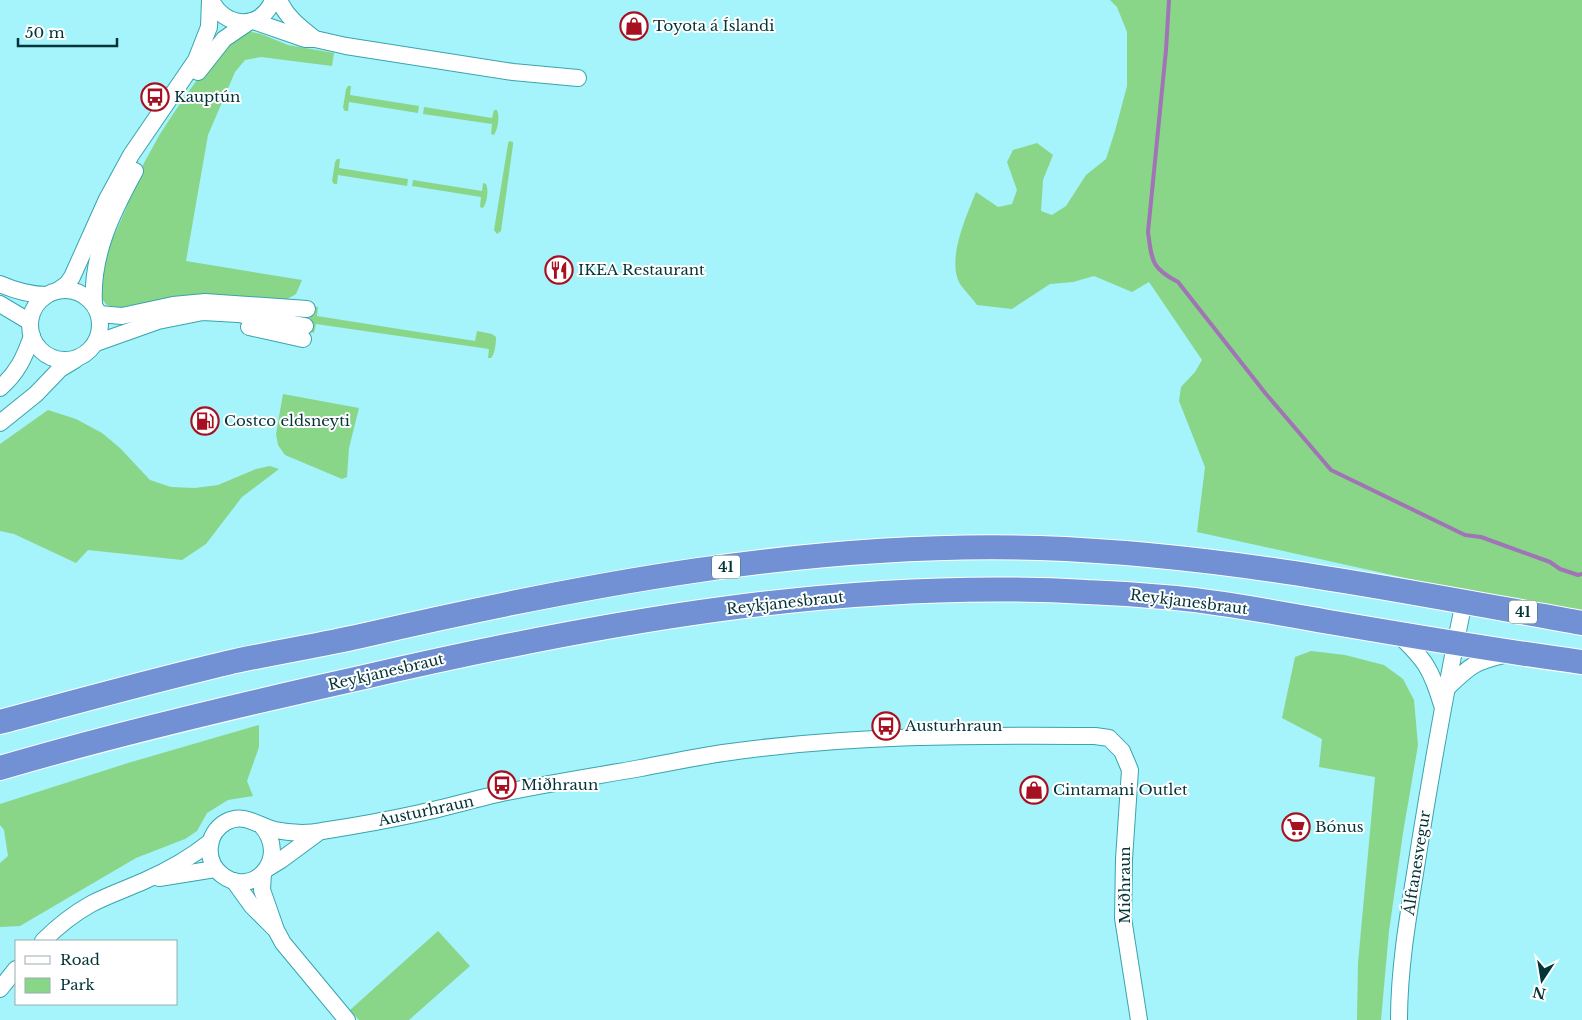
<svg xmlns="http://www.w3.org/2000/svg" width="1582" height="1020" viewBox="0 0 1582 1020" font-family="'Libre Baskerville',serif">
	<rect width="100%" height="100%" fill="#a5f3fb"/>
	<!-- green -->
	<g fill="#89d689">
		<path d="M 1110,0 L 1582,0 L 1582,617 L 1197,532 L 1205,467 L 1179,401 L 1181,387 L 1195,372 L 1202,360 L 1149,282 L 1132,292 L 1094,276 L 1073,282 L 1050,284 L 1012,309 L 977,305 C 972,298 965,291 960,284 C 946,260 967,215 976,192 L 998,207 L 1012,204 L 1017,190 L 1007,162 L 1013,150 L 1037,143 L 1053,155 L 1043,180 L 1041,211 L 1052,215 L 1066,206 L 1086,175 L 1106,159 L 1115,131 L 1127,86 L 1127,32 L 1117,7 Z"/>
		<polygon points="243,30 261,34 288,45 334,53 332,66 261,57 245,60 235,72 208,135 186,261 302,280 296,294 284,301 116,308 107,305 100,297 100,289 107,251 125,211 139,172 160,134 181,102 205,69"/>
		<polygon points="348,86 351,86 350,95 419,106 418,113 349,102 348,111 345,111 343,108 346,89"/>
		<path d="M 424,107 L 492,118 L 494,110 L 497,110 C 500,117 498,129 494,135 L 491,134 L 492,124 L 423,114 Z"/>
		<polygon points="509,141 513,142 513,145 501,231 497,234 494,230 508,144"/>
		<polygon points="337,159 340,159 339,168 408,179 407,186 338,175 337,184 334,184 332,181 335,162"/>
		<path d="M 413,180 L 482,191 L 483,183 L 486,184 C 489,190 487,203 483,208 L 480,207 L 481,197 L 412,186 Z"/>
		<path d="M 315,307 L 318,307 L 317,316 L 475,341 L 477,331 L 492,334 L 496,337 C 496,343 495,354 491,358 L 488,358 L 489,349 L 316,324 L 314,333 L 311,332 C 308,326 310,312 315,307 Z"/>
		<polygon points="283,394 359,408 349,448 347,477 342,479 285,455 278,445 276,434"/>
		<polygon points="48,410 76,419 102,433 120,448 150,480 171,487 195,488 218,485 256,469 270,466 279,469 242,497 206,544 182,560 88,550 76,563 14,534 0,531 0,444"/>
		<polygon points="1311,651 1345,655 1384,665 1403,679 1414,700 1418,745 1403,833 1389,931 1381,1020 1357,1020 1358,963 1375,777 1319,767 1322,739 1282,718 1295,657"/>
		<polygon points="259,725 259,747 247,781 253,796 228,800 207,813 197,831 185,839 136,858 20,926 0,927 0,863 8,856 4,830 0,825 0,804 128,763"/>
		<polygon points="438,931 470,966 409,1020 359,1020 350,1010"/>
	</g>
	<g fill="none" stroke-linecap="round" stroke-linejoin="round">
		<!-- stream -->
		<path stroke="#a074b5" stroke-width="4" d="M 1169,0 L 1166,50 L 1148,232 C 1152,261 1151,268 1178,282 L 1266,394 L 1331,470 L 1465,535 L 1481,537 L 1550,562 L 1560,569 L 1578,575 L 1582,574"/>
		<!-- minor casing -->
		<g stroke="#38a4ae" stroke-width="18">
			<g id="minor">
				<path d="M 211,0 C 224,28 261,31 273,0"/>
				<path d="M 279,0 C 286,17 301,28 315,39"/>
				<polyline points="253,21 305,39 315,39 346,46 513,72 578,78"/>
				<polyline points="198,72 224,39 249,22"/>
				<path d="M 0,284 C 16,291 30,295 47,295"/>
				<circle cx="65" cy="325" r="35"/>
				<polyline points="57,291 67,284 72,277 107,199 131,155 196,60 209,27 210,0"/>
				<polyline points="0,304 30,322"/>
				<path d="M 94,304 C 91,255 112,213 135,171"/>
				<polyline points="99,314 122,316 173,305 205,302 307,309"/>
				<polyline points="249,327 303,339"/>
				<polyline points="96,343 158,321 203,312 238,314 305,326"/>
				<path d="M 0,388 C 18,372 24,358 32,336"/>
				<polyline points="0,423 36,394 60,369 75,360"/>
				<path d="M 1397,633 C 1425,660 1431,668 1442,705"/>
				<path d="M 1447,688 C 1469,667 1473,662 1504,655"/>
				<path d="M 261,825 C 291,858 253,899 222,875 C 204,861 206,833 226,822 C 244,812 258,826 275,830 C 290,833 307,834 322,831 C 355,826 388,820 420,813 C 449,807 478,798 507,792 C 551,783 596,776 641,768 C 668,763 696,757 723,753 C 847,735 971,735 1095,736 L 1109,738 L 1122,751 L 1130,770 L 1124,859 L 1123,918 L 1139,1020"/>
				<polyline points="268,868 281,860 319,832"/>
				<polyline points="263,873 262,890 276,930 283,943 347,1020"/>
				<polyline points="159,878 215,869"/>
				<polyline points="234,881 252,906 274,928"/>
				<path d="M 43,941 C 57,927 73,914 91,904 C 108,895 126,889 144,881 C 167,871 190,858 210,842"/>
				<polyline points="0,989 16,969"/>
				<path d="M 1399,1020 C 1399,960 1411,901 1420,842 C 1433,762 1447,682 1464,602"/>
			</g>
		</g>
		<!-- highway casing -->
		<g stroke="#fff" stroke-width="26">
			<g id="highway">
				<path d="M 0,722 C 75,702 151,681 227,663 C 271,653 316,646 361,636 C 581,585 812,541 1039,548 C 1223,554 1402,591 1582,623"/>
				<path d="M 0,768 C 119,733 239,705 360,678 C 597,623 842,578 1087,592 C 1116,593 1146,595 1176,598 C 1229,603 1282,614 1335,623 C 1417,637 1499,651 1582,662"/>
			</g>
		</g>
		<!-- minor -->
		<use href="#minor" stroke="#fff" stroke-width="16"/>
		<!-- highway -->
		<use href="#highway" stroke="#7191d4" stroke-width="24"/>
	</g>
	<!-- icons -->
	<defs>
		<g id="shop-ring" transform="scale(1.4375)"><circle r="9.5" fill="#fff" stroke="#a71020" stroke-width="1.5"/><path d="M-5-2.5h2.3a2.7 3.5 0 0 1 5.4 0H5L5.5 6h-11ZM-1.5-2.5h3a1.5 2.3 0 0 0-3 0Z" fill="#a71020"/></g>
		<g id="bus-ring" transform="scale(1.4375)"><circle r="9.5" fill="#fff" stroke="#a71020" stroke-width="1.5"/><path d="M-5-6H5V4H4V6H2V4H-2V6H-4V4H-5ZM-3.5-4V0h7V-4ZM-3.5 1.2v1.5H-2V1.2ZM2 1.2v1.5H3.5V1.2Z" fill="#a71020"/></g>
		<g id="restaurant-ring" transform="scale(1.4375)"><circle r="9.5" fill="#fff" stroke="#a71020" stroke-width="1.5"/><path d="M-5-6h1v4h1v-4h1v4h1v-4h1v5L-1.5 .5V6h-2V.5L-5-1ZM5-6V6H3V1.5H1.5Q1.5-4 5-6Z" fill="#a71020"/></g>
		<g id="fuel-ring" transform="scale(1.4375)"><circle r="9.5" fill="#fff" stroke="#a71020" stroke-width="1.5"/><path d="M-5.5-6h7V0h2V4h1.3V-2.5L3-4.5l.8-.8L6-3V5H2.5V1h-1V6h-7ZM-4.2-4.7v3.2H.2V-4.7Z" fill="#a71020"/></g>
		<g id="supermarket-ring" transform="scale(1.4375)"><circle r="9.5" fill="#fff" stroke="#a71020" stroke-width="1.5"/><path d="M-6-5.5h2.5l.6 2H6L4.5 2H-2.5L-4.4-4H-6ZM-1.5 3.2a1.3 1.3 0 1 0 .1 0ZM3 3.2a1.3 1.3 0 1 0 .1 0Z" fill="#a71020"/></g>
	</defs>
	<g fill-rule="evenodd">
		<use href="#shop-ring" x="634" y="26"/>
		<use href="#bus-ring" x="155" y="97"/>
		<use href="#restaurant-ring" x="559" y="270"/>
		<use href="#fuel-ring" x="205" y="421"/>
		<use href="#bus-ring" x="886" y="726"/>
		<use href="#bus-ring" x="502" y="785"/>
		<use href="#shop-ring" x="1034" y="790"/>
		<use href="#supermarket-ring" x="1296" y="827"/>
	</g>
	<g text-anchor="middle" stroke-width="4" stroke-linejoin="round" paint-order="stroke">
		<!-- shield labels -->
		<g fill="#fff" stroke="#4f7174" stroke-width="1">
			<rect x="712" y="555.5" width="28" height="23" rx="4"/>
			<rect x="1509" y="600.5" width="28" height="23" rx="4"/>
		</g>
		<g font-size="14" font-weight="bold" fill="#033438">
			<text x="726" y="572">41</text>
			<text x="1523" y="617">41</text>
		</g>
		<!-- poi labels -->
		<g font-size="15" fill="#033438" stroke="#fff" text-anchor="start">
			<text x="653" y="31">Toyota á Íslandi</text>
			<text x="174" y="102">Kauptún</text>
			<text x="578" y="275">IKEA Restaurant</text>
			<text x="224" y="426">Costco eldsneyti</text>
			<text x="905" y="731">Austurhraun</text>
			<text x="521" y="790">Miðhraun</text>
			<text x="1053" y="795">Cintamani Outlet</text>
			<text x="1315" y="832">Bónus</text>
		</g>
		<!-- street labels -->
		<g font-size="15" fill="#033438" stroke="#fff">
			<text transform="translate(1189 602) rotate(7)" y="5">Reykjanesbraut</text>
			<text transform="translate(785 603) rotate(-6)" y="5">Reykjanesbraut</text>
			<text transform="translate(386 672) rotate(-13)" y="5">Reykjanesbraut</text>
			<text transform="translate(426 811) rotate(-12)" y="5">Austurhraun</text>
			<text transform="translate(1417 863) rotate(-81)" y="5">Álftanesvegur</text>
			<text transform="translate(1125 885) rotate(-90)" y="5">Miðhraun</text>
		</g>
	</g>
	<!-- legend -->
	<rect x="15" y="940" width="162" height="65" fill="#ffffff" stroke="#9aaeaf"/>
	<rect x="25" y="956" width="25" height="8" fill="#ffffff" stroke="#9aaeaf"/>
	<text x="60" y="965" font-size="15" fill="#033438">Road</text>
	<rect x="25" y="978" width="25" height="15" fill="#89d689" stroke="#9aaeaf"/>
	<text x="60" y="990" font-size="15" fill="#033438">Park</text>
	<!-- north arrow -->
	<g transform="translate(1542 980) rotate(192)" stroke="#ffffff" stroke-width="4" paint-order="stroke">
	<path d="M0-4L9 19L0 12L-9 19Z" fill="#033438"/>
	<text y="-8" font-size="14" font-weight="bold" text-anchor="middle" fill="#033438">N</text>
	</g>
	<!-- scale -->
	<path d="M18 38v8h99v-8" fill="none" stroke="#033438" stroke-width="2.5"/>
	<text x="25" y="38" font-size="15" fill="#033438" stroke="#ffffff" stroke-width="4" paint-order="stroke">50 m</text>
</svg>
